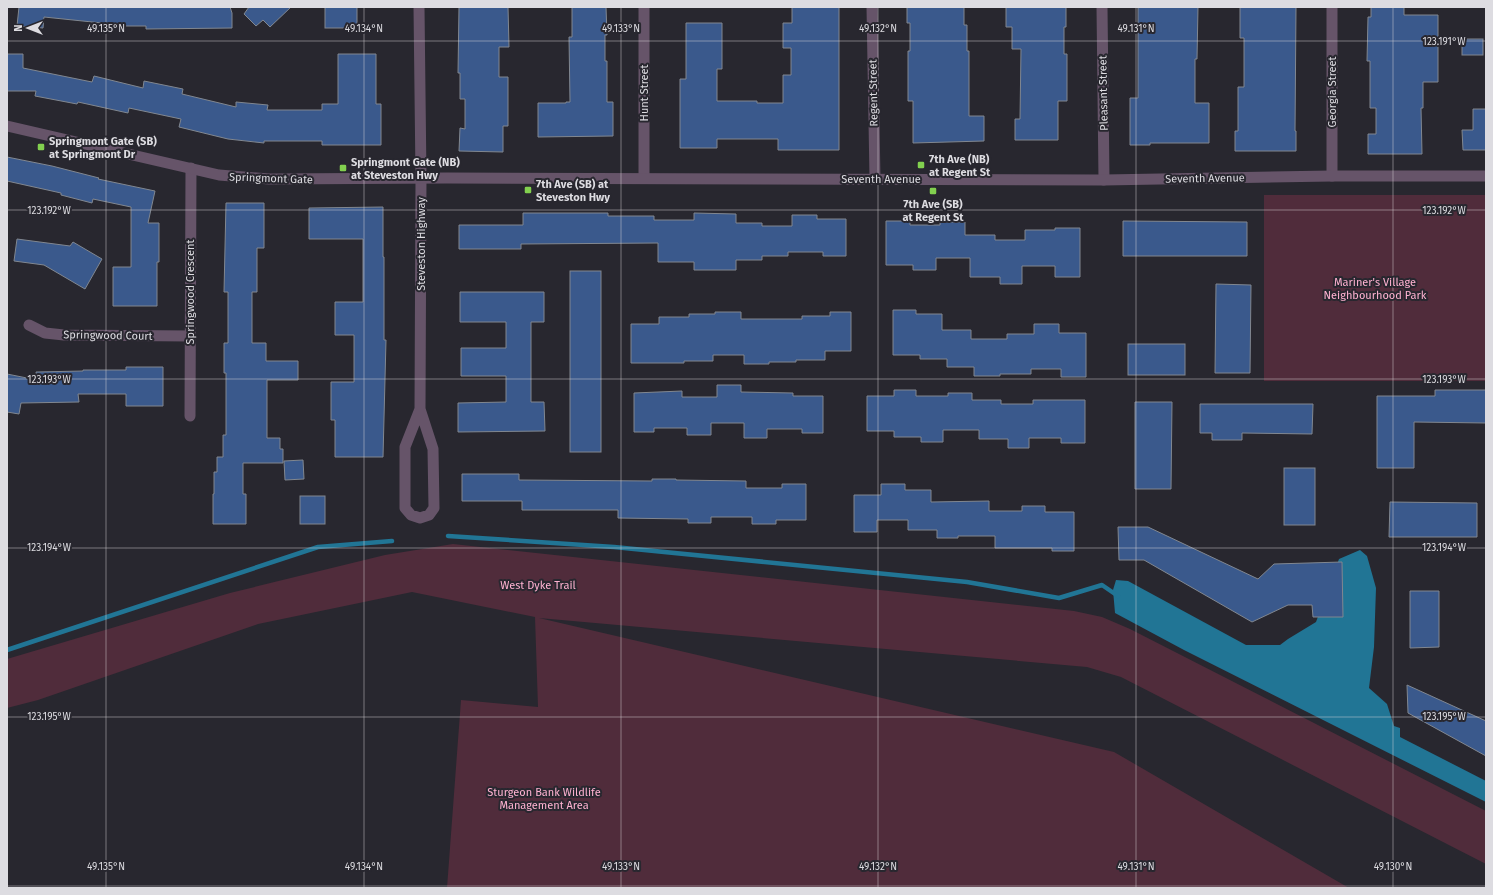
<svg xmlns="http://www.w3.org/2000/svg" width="1493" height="895" viewBox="0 0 1493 895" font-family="'Fira Sans',sans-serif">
	<rect width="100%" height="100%" fill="#28272f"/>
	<!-- green -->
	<g fill="#502c3b">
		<rect x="1264" y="195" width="222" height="186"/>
		<polygon points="453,544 1074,611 1102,617 1130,629 1486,811 1486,864 1121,677 1087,667 539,618 1114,752 1349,888 447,888 461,700 538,707 535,617 412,592 258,624 38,700 7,708 7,659 230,593 385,555"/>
	</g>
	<!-- water -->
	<polygon fill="#217595" points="1360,550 1367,556 1376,588 1374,647 1369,688 1387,704 1394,726 1400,728 1400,737 1486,781 1486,802 1184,650 1115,613 1113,590 1116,580 1128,581 1246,645 1280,645 1288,639 1316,622 1339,559"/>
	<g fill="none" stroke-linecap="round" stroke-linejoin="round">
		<!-- stream -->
		<g stroke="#217595" stroke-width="4.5">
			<polyline points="448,536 614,547 967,582 1059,598 1102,585 1118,596"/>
			<polyline points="7,650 318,547 392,541"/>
		</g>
	</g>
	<!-- building -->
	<g fill="#3a598c" stroke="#818790">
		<polygon points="19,7 230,7 232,13 232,28 146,29 146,26 102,26 102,23 44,17 43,28 17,26"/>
		<polygon points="249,7 291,7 270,27 263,20 256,26 244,14"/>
		<rect x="325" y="7" width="32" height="21"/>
		<polygon points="459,7 508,7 509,47 499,47 499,77 508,77 508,126 503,126 503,152 459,151 460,128 465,129 465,99 460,99 460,73 458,73"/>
		<polygon points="572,7 606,7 607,35 605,35 605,61 607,61 607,102 613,102 613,136 538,137 538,103 566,103 566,102 570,102 569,37 572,37"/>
		<polygon points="792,7 839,7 839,150 778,150 778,139 717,139 717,148 680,148 680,79 686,79 686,23 722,23 722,69 717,69 717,101 757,101 757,103 783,103 783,75 791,75 791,48 783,48 783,23 792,23"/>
		<polygon points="907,7 964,7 964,25 967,25 967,51 969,51 969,116 984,116 984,141 913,143 913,101 908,101 908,51 910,51 910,23 907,23"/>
		<polygon points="1006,7 1066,7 1066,27 1064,27 1064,54 1067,54 1067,101 1058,101 1058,140 1015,140 1015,119 1020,119 1021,49 1012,49 1012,27 1006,27"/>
		<polygon points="1138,7 1198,7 1197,59 1195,59 1195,103 1209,103 1209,143 1150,143 1150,145 1130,145 1130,98 1138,98"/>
		<polygon points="1240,7 1296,7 1295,131 1296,131 1296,151 1235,151 1235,131 1238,131 1238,87 1244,87 1244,38 1240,38"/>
		<polygon points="1371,7 1404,7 1404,15 1438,15 1438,82 1423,82 1423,108 1421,108 1422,154 1368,154 1368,134 1376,134 1376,108 1370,108 1370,61 1367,61 1368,17 1371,17"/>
		<rect x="1462" y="39" width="21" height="16"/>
		<polygon points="7,54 23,54 23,68 92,82 94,76 143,88 144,81 183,89 182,94 236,107 236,102 268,105 267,110 322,110 322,104 338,104 338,54 376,54 376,104 381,104 381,145 322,145 322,141 264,141 264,143 228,139 179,127 181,119 129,108 128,113 78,102 77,104 35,96 36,91 7,91"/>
		<polygon points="1473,109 1486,109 1486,150 1463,150 1462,130 1473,130"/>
		<polygon points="7,157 52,166 99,178 98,179 155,191 148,223 159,223 159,262 157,262 157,306 113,306 113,267 131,267 131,207 93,199 92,203 61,195 61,193 7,181"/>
		<polygon points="226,203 264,203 264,248 257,248 257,292 252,292 252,343 266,343 266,361 298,361 298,380 267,380 267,438 280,438 280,449 283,449 283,463 243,463 243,494 246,494 246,524 213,524 213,494 214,494 214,472 217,472 217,457 223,457 223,435 226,435 226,373 224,373 224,343 228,343 228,292 224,292"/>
		<polygon points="383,207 383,257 384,257 384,340 386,340 383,457 335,457 335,420 331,420 331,382 354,382 354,335 335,335 335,302 363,302 363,239 309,239 309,208"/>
		<polygon points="523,213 608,213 608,216 654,216 654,220 694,220 694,213 736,214 736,223 762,223 762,226 792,226 792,215 817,215 817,219 846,219 846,256 823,256 823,252 788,252 788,256 762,256 762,260 736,260 736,270 694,270 694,262 658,262 658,243 521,244 521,249 459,249 459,225 523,225"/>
		<polygon points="886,221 910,221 910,225 940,225 940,222 965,222 965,235 995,235 995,240 1025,240 1025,230 1055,230 1055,228 1080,228 1080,277 1055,277 1055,266 1022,266 1022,284 1000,284 1000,277 970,277 970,258 936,258 936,270 913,270 913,265 886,265"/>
		<polygon points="1123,221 1247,222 1247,256 1123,256"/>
		<polygon points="17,239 70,246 73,242 102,259 85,289 44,265 14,261"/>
		<rect x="570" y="271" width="31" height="181"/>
		<polygon points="1216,284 1251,285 1250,373 1215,373"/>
		<polygon points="460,292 544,292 544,322 531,322 531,402 544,402 545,431 458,432 458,403 506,402 506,376 461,376 461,348 506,348 506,322 460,322"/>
		<polygon points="893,310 916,310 916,314 942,314 942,330 971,330 971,339 1007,339 1007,334 1034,334 1034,324 1059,324 1059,333 1086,333 1086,377 1061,377 1061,369 1031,369 1031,374 1000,374 1000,376 974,376 974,367 947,367 947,359 920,359 920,355 893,355"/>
		<polygon points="715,312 741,312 741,319 802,319 802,316 830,316 830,312 851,312 851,351 825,351 825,360 796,360 796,362 769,362 769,364 744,364 744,355 713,355 713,361 684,361 684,363 631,363 631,324 659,324 659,317 689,317 689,314 715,314"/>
		<rect x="1128" y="344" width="57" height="31"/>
		<polygon points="126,367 163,367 163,406 126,406 126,394 78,394 79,402 21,403 19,414 7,412 7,374 37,380 36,372 83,371 83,370 126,370"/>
		<polygon points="717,385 741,385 741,392 793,393 793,396 823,396 823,433 802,433 802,429 767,429 767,438 744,438 744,423 711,423 711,435 687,435 687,428 654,428 654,432 634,432 634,393 682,391 682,397 717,397"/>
		<polygon points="894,390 916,390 916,396 948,396 948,393 972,393 972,400 1001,400 1001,404 1033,404 1033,400 1085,400 1085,443 1061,443 1061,438 1029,438 1029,448 1008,448 1008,439 979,439 979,430 943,430 943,442 921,442 921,437 894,437 894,431 867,431 867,396 894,396"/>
		<polygon points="1435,390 1486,390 1486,423 1414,422 1414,468 1377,468 1377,396 1435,396"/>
		<polygon points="1135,402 1172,402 1171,489 1135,489"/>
		<polygon points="1200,404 1313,404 1312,434 1242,433 1242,440 1212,440 1212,433 1200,433"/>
		<polygon points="303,460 304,479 285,480 284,461"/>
		<rect x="1284" y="468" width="31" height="57"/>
		<polygon points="462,474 519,474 519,480 652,481 652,479 676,479 676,480 746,481 746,488 782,488 782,484 806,484 806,520 776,520 776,524 752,524 752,517 711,517 711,523 688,523 688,519 618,518 618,510 522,510 522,501 462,501"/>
		<polygon points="881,484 905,484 905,490 931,490 931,502 989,501 989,511 1022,511 1022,506 1045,506 1045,512 1074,512 1074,551 1052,551 1052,548 995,548 995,536 958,536 958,538 937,538 937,530 908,530 908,520 877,520 877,532 854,532 854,495 881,495"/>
		<rect x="300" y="496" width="25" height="28"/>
		<polygon points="1390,502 1477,503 1477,537 1389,537"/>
		<polygon points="1118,527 1148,527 1258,579 1274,564 1342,562 1343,617 1313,617 1312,605 1288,605 1252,622 1144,560 1119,560"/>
		<polygon points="1410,591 1439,591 1439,647 1410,648"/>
		<polygon points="1407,685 1486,721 1486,756 1408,713"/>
	</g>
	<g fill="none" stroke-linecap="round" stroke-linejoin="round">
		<!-- minor -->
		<g stroke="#665469" stroke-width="11">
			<polyline points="644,7 644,178"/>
			<polyline points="872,7 875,179"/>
			<polyline points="1102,7 1104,180"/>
			<polyline points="1332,7 1332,176"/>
			<polyline points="29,325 45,333 64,335 190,336"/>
			<polyline points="420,409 405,447 405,508 411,515 420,518 429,515 434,508 433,449 420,409 421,178"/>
			<polyline points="190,416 191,168"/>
		</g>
		<!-- tertiary -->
		<g stroke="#665469" stroke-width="11">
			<polyline points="419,7 421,178"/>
			<polyline points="7,126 219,175 269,179 447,178 1104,180 1332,176 1486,176"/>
		</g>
	</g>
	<!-- ticks -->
	<path fill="none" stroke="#dddce1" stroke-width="1" stroke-opacity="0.45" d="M 106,7 L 106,888M 364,7 L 364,888M 621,7 L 621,888M 878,7 L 878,888M 1136,7 L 1136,888M 1393,7 L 1393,888M 7,41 L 1486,41M 7,210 L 1486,210M 7,379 L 1486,379M 7,548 L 1486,548M 7,717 L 1486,717M 7,886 L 1486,886"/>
	<!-- markers -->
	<g fill="#82d04f" stroke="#28272f" stroke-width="1.5">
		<rect x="37" y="143" width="8" height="8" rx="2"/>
		<rect x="917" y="161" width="8" height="8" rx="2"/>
		<rect x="339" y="164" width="8" height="8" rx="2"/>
		<rect x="524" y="186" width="8" height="8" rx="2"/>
		<rect x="929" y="187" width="8" height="8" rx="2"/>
	</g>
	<g text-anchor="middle" stroke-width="4" stroke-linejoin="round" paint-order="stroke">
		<!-- street labels -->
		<g font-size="11" fill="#dddce1" stroke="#28272f">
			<text transform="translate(1332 92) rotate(-90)" y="4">Georgia Street</text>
			<text transform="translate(644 93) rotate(-90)" y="4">Hunt Street</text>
			<text transform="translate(873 93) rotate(-91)" y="4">Regent Street</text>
			<text transform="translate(1103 93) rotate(-91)" y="4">Pleasant Street</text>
			<text transform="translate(271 178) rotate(2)" y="4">Springmont Gate</text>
			<text transform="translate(1205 178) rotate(-1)" y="4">Seventh Avenue</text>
			<text x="881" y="183">Seventh Avenue</text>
			<text transform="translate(421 244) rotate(-90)" y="4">Steveston Highway</text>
			<text transform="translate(190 292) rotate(-90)" y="4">Springwood Crescent</text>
			<text transform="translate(108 335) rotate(1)" y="4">Springwood Court</text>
		</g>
		<!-- poi labels -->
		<g font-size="11" font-weight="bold" fill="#dddce1" stroke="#28272f" text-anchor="start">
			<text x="49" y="145">Springmont Gate (SB)<tspan x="49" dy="13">at Springmont Dr</tspan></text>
			<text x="929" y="163">7th Ave (NB)<tspan x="929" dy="13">at Regent St</tspan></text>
			<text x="351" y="166">Springmont Gate (NB)<tspan x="351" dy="13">at Steveston Hwy</tspan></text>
			<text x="536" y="188">7th Ave (SB) at<tspan x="536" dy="13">Steveston Hwy</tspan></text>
			<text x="933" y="208" text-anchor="middle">7th Ave (SB)<tspan x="933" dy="13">at Regent St</tspan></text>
		</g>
		<!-- park labels -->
		<g font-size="11" fill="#ffb2d1" stroke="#28272f">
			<text x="1375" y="286">Mariner's Village<tspan x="1375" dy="13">Neighbourhood Park</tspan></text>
			<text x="538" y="589">West Dyke Trail</text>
			<text x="544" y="796">Sturgeon Bank Wildlife<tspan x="544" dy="13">Management Area</tspan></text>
		</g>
	</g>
	<g font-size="10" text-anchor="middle" fill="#dddce1" stroke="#28272f" stroke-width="4" stroke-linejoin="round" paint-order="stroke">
		<text x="106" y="32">49.135°N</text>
		<text x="364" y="32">49.134°N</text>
		<text x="621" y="32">49.133°N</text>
		<text x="878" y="32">49.132°N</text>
		<text x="1136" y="32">49.131°N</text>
		<text x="1444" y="45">123.191°W</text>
		<text x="1444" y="214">123.192°W</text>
		<text x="49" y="214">123.192°W</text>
		<text x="1444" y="383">123.193°W</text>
		<text x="49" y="383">123.193°W</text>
		<text x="1444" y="551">123.194°W</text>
		<text x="49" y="551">123.194°W</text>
		<text x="1444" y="720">123.195°W</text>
		<text x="49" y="720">123.195°W</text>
		<text x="106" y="870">49.135°N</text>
		<text x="364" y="870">49.134°N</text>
		<text x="621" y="870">49.133°N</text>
		<text x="878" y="870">49.132°N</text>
		<text x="1136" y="870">49.131°N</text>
		<text x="1393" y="870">49.130°N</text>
	</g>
	<!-- border -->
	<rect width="1493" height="895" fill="none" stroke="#dddce1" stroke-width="16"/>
	<!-- north arrow -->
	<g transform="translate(28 28) rotate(270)" stroke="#28272f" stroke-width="3" paint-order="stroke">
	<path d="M0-3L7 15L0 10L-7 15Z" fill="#dddce1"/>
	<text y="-6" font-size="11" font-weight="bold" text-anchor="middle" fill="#dddce1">N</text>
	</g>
</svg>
